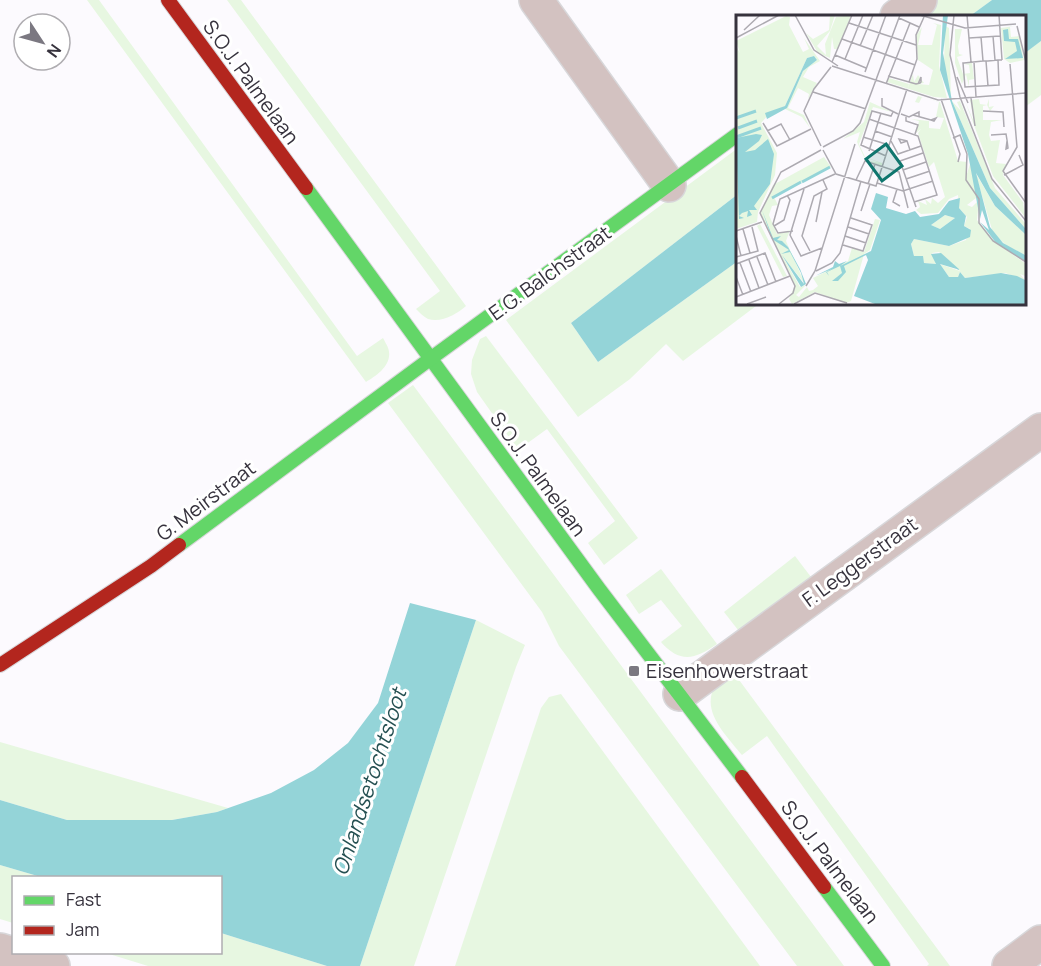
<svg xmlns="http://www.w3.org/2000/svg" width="1041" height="966" viewBox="0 0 1041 966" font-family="Manrope,sans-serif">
	<rect width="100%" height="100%" fill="#fcfafe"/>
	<!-- green -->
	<g fill="#e7f7e1">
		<path d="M 87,0 L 99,0 L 357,356 L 383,338 C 385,342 389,348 389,352 C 391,366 376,376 366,382 Z"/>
		<path d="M 227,0 L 241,0 L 466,306 C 457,314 442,323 428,319 C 424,317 419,312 416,309 L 440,291 Z"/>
		<polygon points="938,0 992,0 970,16 916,16"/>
		<polygon points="1041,41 1041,95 1025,107 1024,53"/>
		<polygon points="738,148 738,194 571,323 598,362 738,261 738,303 760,303 683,361 666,344 630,379 578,417 506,320"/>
		<polygon points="486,336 638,538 604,565 588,543 615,521 547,429 518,450 477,392 471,374 472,360 480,339"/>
		<polygon points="413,385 844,966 797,966 559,646 542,612 388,403"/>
		<polygon points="795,556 811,577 738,630 724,612"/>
		<path d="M 661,569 L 717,644 C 696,659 680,664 661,642 L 682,626 L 661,600 L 639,614 L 626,595 Z"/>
		<polygon points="476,620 525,645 516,667 414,966 360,966"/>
		<path d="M 731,669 L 950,966 L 927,966 L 929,964 L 767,736 L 742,755 C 726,735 698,709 717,683 C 721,678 726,674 731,669 Z"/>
		<polygon points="561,694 760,966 455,966 541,708 549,697"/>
		<polygon points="0,742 228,808 217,812 172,820 67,820 0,800"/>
		<polygon points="0,865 41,877 14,878 13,923 0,919"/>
		<polygon points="221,933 327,966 148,966 106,953 220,952"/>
	</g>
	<!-- water -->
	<g fill="#94d4d8">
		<polygon points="992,0 1041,0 1041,41 1025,53 1024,16 970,16"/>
		<polygon points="738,194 738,261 598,362 571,323"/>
		<polygon points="410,603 476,620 360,966 327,966 221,933 220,878 41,877 0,865 0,800 67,820 172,820 217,812 271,793 314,770 348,743 378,703"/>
	</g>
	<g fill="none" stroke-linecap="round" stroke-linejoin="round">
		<!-- street casing -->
		<g stroke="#d8d7da" stroke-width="36">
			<g id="street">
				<polyline points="536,0 669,185"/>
				<polyline points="897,16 920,0"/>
				<polyline points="680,694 1041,430"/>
				<polyline points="0,950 53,966"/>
				<polyline points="1009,966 1041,942"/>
			</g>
		</g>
		<!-- fast casing -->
		<g stroke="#d8d7da" stroke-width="16">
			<g id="fast">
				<polyline points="306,188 599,589 742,777"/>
				<polyline points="179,545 430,359 738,134"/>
				<polyline points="824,887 883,966"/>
			</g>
		</g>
		<!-- jam casing -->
		<g stroke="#d8d7da" stroke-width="16">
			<g id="jam">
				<polyline points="168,0 306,188"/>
				<polyline points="0,665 151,566 179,545"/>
				<polyline points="742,777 824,887"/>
			</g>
		</g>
		<!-- street -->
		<use href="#street" stroke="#d3c2c1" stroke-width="33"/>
		<!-- fast -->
		<use href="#fast" stroke="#63d668" stroke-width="14"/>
		<!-- jam -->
		<use href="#jam" stroke="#b3261e" stroke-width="14"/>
	</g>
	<!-- markers -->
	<rect fill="#7b7881" stroke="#fff" stroke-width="2" x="628" y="665" width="12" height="12" rx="3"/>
	<g text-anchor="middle" stroke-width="6" stroke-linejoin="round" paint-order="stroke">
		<!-- street labels -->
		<g font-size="20" fill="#36323d" stroke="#fff">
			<text transform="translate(251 82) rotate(54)" y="7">S.O.J. Palmelaan</text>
			<text transform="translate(550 273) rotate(-36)" y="7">E.G. Balchstraat</text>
			<text transform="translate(538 474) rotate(54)" y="7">S.O.J. Palmelaan</text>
			<text transform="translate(206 501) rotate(-37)" y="7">G. Meirstraat</text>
			<text transform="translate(860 562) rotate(-36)" y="7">F. Leggerstraat</text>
			<text transform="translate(830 862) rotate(53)" y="7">S.O.J. Palmelaan</text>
		</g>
		<!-- poi labels -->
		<g font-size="20" fill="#36323d" stroke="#fff" text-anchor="start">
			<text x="646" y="678">Eisenhowerstraat</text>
		</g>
		<!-- water labels -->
		<g font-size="21" font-style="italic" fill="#255052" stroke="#fff">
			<text transform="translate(370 782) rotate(-72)" y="7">Onlandsetochtsloot</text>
		</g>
	</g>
	<!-- overview -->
	<g transform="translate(736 15)">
		<rect width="290" height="290" fill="#fcfafe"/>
		<path d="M 94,0 L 99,0 L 94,16 L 81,31 L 90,40 L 89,29 L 100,2 L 115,0 L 102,34 L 98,34 L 96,22 L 94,43 L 82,38 L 70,18 L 77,24 L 93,15 ZM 50,1 L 54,2 L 53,10 L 67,37 L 73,34 L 68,23 L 84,46 L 73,52 L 67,62 L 81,68 L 72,84 L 73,79 L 62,73 L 52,93 L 68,100 L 74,113 L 66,102 L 49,94 L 67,56 L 81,45 L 78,41 L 71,43 L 49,91 L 33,99 L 25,108 L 41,138 L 39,160 L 22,197 L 21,207 L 0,214 L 0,31 L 4,38 L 0,26 ZM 197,8 L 205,10 L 203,51 L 211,83 L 198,82 L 151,67 L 153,63 L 173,69 L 172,73 L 177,59 L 178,67 L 182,60 L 188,68 L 182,69 L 193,70 L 197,55 L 182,45 L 180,21 L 186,12 L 182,30 L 196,30 L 201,10 ZM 209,11 L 213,13 L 215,83 L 208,51 ZM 278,11 L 274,12 L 275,22 L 283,21 L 288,45 L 274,48 L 268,44 L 265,13 ZM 219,14 L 226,14 L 222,31 L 223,39 L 227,40 L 221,42 L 227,59 L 234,58 L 233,50 L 228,49 L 236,48 L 238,64 L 233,65 L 233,72 L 230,59 L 226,69 L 219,48 ZM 182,81 L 204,87 L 222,146 L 231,147 L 230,162 L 234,149 L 241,171 L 240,183 L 231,190 L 236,192 L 243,185 L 241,205 L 260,228 L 289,248 L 289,261 L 284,259 L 289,265 L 269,258 L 229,263 L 224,257 L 222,262 L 213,262 L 204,249 L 224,256 L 203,237 L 196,238 L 200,249 L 188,248 L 186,241 L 178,241 L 175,229 L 178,224 L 213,231 L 230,225 L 234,214 L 228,211 L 231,202 L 223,193 L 222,180 L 213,184 L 202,198 L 185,199 L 180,195 L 184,192 L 182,186 L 191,190 L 189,184 L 195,189 L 196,183 L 202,188 L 209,182 L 198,147 L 193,152 L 182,118 L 185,114 L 180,118 L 183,106 L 175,104 L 193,106 L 193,113 L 204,114 L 208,103 L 200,102 L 203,87 L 186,82 L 183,88 L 179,87 ZM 243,84 L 244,89 L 251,90 L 253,84 L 253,92 L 258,91 L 254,96 L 251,90 L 247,91 L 247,105 L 266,105 L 255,107 L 253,120 L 255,126 L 264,125 L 260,148 L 270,149 L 267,160 L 289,190 L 287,188 L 289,202 L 257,161 L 229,86 L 238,107 L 234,85 ZM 216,86 L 225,96 L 221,87 L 224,86 L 259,173 L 289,208 L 289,213 L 254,173 ZM 134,87 L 156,97 L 137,92 L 123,129 L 129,142 L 146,148 L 146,151 L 129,145 L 144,148 L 128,142 L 121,127 L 124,117 L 107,124 L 128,107 ZM 88,142 L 95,152 L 38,182 L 42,190 L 36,191 L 33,200 L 41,219 L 54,215 L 50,226 L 69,269 L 47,242 L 64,272 L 70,270 L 60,280 L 63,282 L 71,272 L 73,276 L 77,275 L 82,271 L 77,263 L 112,246 L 116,233 L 128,237 L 139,204 L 144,205 L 134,235 L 128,239 L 115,286 L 110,288 L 79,277 L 56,289 L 53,284 L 59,270 L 24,198 L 37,170 ZM 239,157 L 259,191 L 289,219 L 289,240 L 271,231 L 257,218 ZM 209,200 L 219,203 L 204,214 L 195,210 ZM 24,209 L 51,261 L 47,262 L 21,211 Z" fill="#e7f7e1"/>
		<path d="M 207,0 L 212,0 L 207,38 L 216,86 L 254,173 L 289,213 L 289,219 L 259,191 L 240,158 L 254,212 L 267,228 L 289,240 L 289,246 L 260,228 L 244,207 L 253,215 L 246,195 L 244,204 L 232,139 L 204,55 ZM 272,14 L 273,24 L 282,24 L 287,43 L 269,44 L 281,36 L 279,27 L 268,26 L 267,15 ZM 78,41 L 81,45 L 67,56 L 51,93 L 31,104 L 29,98 L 49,91 L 71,43 ZM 20,119 L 26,120 L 23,126 L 9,137 L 19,135 L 32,124 L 38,139 L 34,169 L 18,191 L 21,195 L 13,195 L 16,200 L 11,202 L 12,196 L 6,198 L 3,201 L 8,203 L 3,204 L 0,123 ZM 140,178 L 152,182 L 150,193 L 170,199 L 179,196 L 184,202 L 203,199 L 213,186 L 224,183 L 223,193 L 230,201 L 228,211 L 235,215 L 234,222 L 213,231 L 178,224 L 175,229 L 178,241 L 187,241 L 188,248 L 200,249 L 195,239 L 205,238 L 224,255 L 204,249 L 213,262 L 222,262 L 224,257 L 229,263 L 265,258 L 281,261 L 289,265 L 289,289 L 139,289 L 118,281 L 132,245 L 130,240 L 108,251 L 110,257 L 102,266 L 96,266 L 106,258 L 104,251 L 91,257 L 93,261 L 90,257 L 96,254 L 79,261 L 97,252 L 99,246 L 103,249 L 111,246 L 104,251 L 135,236 L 145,205 L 135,194 ZM 209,200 L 219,203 L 204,214 L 195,210 ZM 26,195 L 37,223 L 45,221 L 41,225 L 46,226 L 52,232 L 64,254 L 70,269 L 65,272 L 46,240 L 68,269 L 65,258 L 54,237 L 45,239 L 53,235 L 36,224 Z" fill="#94d4d8" fill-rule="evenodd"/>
		<path fill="none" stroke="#94d4d8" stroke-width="3" d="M 0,103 L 20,96M 2,113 L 21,106M 0,122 L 25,113M 66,167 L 94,152M 36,183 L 65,167"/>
		<path fill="none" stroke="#adaab1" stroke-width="1.5" d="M 59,0 L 78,35 L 102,51M 184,0 L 229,13 L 280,9M 218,0 L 214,40 L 224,82 L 256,164 L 290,206M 231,0 L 235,47M 263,0 L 266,45M 163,3 L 183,12M 113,8 L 180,30M 281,11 L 290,47M 8,15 L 24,0M 257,21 L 259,45M 245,22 L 247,46M 0,23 L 43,0M 233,23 L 264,21M 106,24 L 179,50M 124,31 L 137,0M 99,40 L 130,53M 109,44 L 127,0M 262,45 L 263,70 L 229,72 L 227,48 L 228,48 L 247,46 L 252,46 L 262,45 L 266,45M 250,46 L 252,71M 96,47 L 116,0M 238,47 L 240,82M 274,49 L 281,132 L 267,156 L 290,188M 96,51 L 202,85 L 290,78M 129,57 L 150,0M 152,61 L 180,69 L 184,68 L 185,67 L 185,62 L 182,69M 221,62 L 232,88M 173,67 L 181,44 L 180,20 L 188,2M 150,69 L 174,8M 77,77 L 130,94M 146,83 L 146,91 L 162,99M 235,83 L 239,111M 205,84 L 224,139 L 222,147M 247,96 L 267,97 L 268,112M 165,99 L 173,102 L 183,97 L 183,101M 177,100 L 195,105 L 198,106 L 200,103 L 195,105M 170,102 L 170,106 L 182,110 L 179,119M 133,104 L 182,121 L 201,180 L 178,187M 27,108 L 41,131 L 75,114M 31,116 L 45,109 L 54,125M 139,116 L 156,122M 255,120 L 270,119 L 271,125 L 272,133 L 270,134 L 271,126M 127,122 L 153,130M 217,123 L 224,120 L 231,139 L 230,165 L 243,184 L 243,208 L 257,226 L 290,247M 155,126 L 162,139 L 185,131M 171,126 L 165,128 L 163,124 L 171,126 L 174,135M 85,131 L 68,96 L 78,74 L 95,52M 87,132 L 117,116 L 124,108 L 164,0M 87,135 L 100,159 L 140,171 L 171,74M 133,136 L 145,98M 150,141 L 125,130 L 136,96 L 155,101 L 157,97M 167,155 L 190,147M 268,160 L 287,150 L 283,140M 170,164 L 194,156M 120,165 L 129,146 L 163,157 L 172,193M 141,168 L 167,176 L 197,166M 132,169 L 139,149M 68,174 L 54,220 L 65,241 L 86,233M 161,174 L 157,187 L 164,191M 180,192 L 164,146 L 187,138M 125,196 L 134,169M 80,207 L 86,177M 38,211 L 48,205 L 54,185 L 51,180M 112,212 L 133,219M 7,214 L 14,238M 0,216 L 26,207M 57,216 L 42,218 L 37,209 L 44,184 L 99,159M 0,221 L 5,241M 109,221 L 130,228M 107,230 L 127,236 L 136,210 L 115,203M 74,236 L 66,221 L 78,181 L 91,174 L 87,165M 0,242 L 22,236 L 16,212M 21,242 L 32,270M 13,245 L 23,273M 4,248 L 15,277M 0,249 L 29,238 L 40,267M 80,256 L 96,248 L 104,238 L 125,166M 0,262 L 7,280M 70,271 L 79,256 L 119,129M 0,282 L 54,261M 11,289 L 30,282M 43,289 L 57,278 L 59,271 L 24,198 L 45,157 L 85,135M 58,289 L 79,278 L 111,288"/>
		<path fill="#0f766e" fill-opacity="0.15" stroke="#0f766e" stroke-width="3" d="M 150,129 L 166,151 L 146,166 L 130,144 Z"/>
		<rect width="290" height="290" fill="none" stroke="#36323d" stroke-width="3"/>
	</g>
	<!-- legend -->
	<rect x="12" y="876" width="210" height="78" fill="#ffffff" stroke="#afadb1" stroke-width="1.5"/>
	<rect x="24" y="896" width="30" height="9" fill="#63d668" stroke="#afadb1" stroke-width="1.5"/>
	<text x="66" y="906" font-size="18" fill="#36323d">Fast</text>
	<rect x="24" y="926" width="30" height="9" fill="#b3261e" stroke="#afadb1" stroke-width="1.5"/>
	<text x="66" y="936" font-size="18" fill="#36323d">Jam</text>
	<!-- north arrow -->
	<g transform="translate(42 42) rotate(126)"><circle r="28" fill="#ffffff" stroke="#afadb1" stroke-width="1.5"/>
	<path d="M0-4.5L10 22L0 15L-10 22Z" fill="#7b7881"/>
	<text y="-9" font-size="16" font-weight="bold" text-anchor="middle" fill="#36323d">N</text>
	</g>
</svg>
